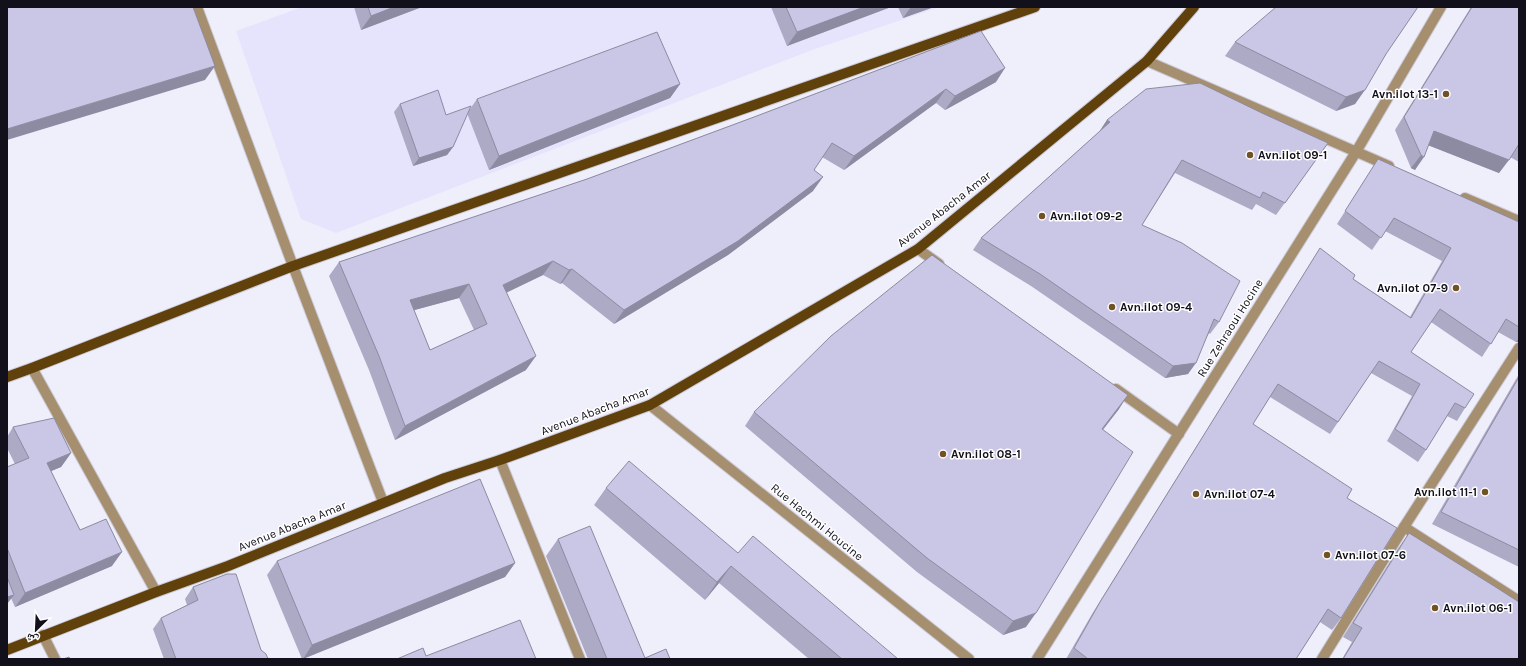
<svg xmlns="http://www.w3.org/2000/svg" width="1526" height="666" viewBox="0 0 1526 666" font-family="Karla,'Noto Naskh Arabic',sans-serif">
	<rect width="100%" height="100%" fill="#efeefb"/>
	<!-- built -->
	<polygon fill="#e6e4fc" points="302,7 940,7 812,50 336,233 301,219 236,31"/>
	<g fill="none" stroke-linecap="round" stroke-linejoin="round">
		<!-- minor casing -->
		<g stroke="#cbcad7" stroke-width="12">
			<g id="minor">
				<polyline points="197,7 293,266 383,502"/>
				<polyline points="1147,61 1389,166"/>
				<polyline points="1465,198 1519,221"/>
				<polyline points="918,249 939,264"/>
				<polyline points="32,368 156,592"/>
				<polyline points="1116,389 1179,434"/>
				<polyline points="650,405 969,659"/>
				<polyline points="500,460 580,659"/>
				<polyline points="1404,527 1519,601"/>
				<polyline points="43,635 55,659"/>
				<polyline points="1037,659 1356,152 1441,7"/>
				<polyline points="1322,659 1404,527 1519,348"/>
			</g>
		</g>
		<!-- major casing -->
		<g stroke="#cbcad7" stroke-width="12">
			<g id="major">
				<polyline points="7,377 32,368 293,266 1035,7"/>
				<polyline points="7,650 156,592 228,566 445,478 500,460 650,405 918,249 1147,61 1194,7"/>
			</g>
		</g>
		<!-- minor -->
		<use href="#minor" stroke="#a68f6f" stroke-width="10"/>
		<!-- major -->
		<use href="#major" stroke="#61410b" stroke-width="10"/>
	</g>
	<!-- wall -->
	<g fill="#adaac6" fill-rule="evenodd">
		<polygon points="354,7 422,7 361,30"/>
		<polygon points="771,7 891,7 787,46"/>
		<polygon points="898,7 934,7 903,18"/>
		<polygon points="1471,7 1519,7 1519,162 1510,157 1499,173 1428,145 1415,170 1411,168 1395,130"/>
		<path d="M 981,31 L 996,82 L 945,110 L 936,103 L 844,170 L 822,157 L 814,170 L 813,191 L 728,255 L 614,324 L 562,283 L 560,284 L 543,275 L 506,293 L 526,370 L 395,440 L 369,370 L 329,276 L 339,262 L 587,179 L 754,117 ZM 459,298 L 474,330 L 430,350 L 414,310 Z"/>
		<polygon points="1235,42 1386,54 1355,104 1336,111 1225,56"/>
		<polygon points="680,84 670,98 489,170 467,113 453,147 447,155 413,166 394,112 400,104 446,115 468,112 477,99"/>
		<polygon points="1264,114 1328,143 1276,215 1256,204 1252,210 1175,173 1142,225 1219,322 1210,334 1209,333 1188,374 1165,378 1031,286 973,250 981,238 1100,131 1107,120"/>
		<polygon points="1378,159 1519,222 1519,342 1516,342 1498,332 1482,357 1431,322 1411,352 1465,408 1457,421 1447,416 1426,450 1418,462 1387,441 1412,396 1371,373 1330,434 1270,397 1253,424 1347,498 1341,618 1332,630 1320,622 1296,659 1066,659 1092,614 1312,261 1320,248 1353,279 1410,317 1442,261 1385,231 1372,250 1337,224 1370,172"/>
		<polygon points="1519,374 1519,567 1432,524"/>
		<polygon points="1119,409 1103,430 1026,627 1003,635 917,572 745,426 754,412"/>
		<polygon points="13,427 71,453 61,467 51,471 80,530 112,566 15,607 11,598 7,604 7,467 15,464 7,448 7,437"/>
		<polygon points="606,488 738,553 898,659 809,659 719,583 705,600 594,505"/>
		<polygon points="1409,533 1519,659 1342,659 1352,642 1343,637 1399,547"/>
		<polygon points="558,539 645,658 670,659 588,659 546,556"/>
		<polygon points="277,561 515,563 505,577 302,659 267,575"/>
		<polygon points="193,587 261,650 268,659 164,659 153,629 161,618 187,605 185,599"/>
	</g>
	<!-- shaded-wall -->
	<g fill="#8d8ba1">
		<polygon points="394,7 422,7 361,30 371,16"/>
		<polygon points="864,7 891,7 787,46 797,32"/>
		<polygon points="911,7 934,7 903,18"/>
		<polygon points="215,66 205,80 7,140 7,129"/>
		<polygon points="1005,68 996,82 945,110 955,96"/>
		<polygon points="680,84 670,98 489,170 499,156"/>
		<polygon points="946,89 936,103 844,170 854,156"/>
		<polygon points="1365,90 1355,104 1336,111 1346,97"/>
		<polygon points="1107,120 1110,122 1099,132"/>
		<polygon points="1434,131 1509,160 1499,173 1425,144"/>
		<polygon points="453,147 447,155 413,166 419,158"/>
		<polygon points="1421,155 1424,157 1415,170 1411,168"/>
		<polygon points="823,177 813,191 728,255 614,324 624,310"/>
		<polygon points="553,261 543,275 493,299 503,285"/>
		<polygon points="572,269 562,283 560,284 569,270"/>
		<polygon points="469,284 459,298 400,314 410,300"/>
		<polygon points="1519,338 1519,342 1516,342"/>
		<polygon points="536,356 526,370 395,440 405,426"/>
		<polygon points="1196,363 1188,374 1165,378 1173,366"/>
		<polygon points="1128,395 1119,409 1092,443 1102,429"/>
		<polygon points="71,453 61,467 37,477 47,463"/>
		<polygon points="122,552 112,566 15,607 25,593"/>
		<polygon points="515,563 505,577 303,659 312,645"/>
		<polygon points="731,566 719,583 705,600 717,582"/>
		<polygon points="14,595 7,604 7,597"/>
		<polygon points="1036,613 1026,627 1003,635 1013,621"/>
	</g>
	<!-- building -->
	<g fill="#c9c6e6" stroke="#8d8ba1" fill-rule="evenodd">
		<polygon points="7,7 193,7 215,66 7,129"/>
		<polygon points="368,7 394,7 371,16"/>
		<polygon points="786,7 864,7 797,32"/>
		<polygon points="1276,7 1418,7 1386,54 1365,90 1346,97 1235,42"/>
		<polygon points="1472,7 1519,7 1519,144 1509,160 1434,131 1424,157 1421,155 1404,117"/>
		<path d="M 981,31 L 1005,68 L 955,96 L 946,89 L 854,156 L 832,143 L 814,170 L 823,177 L 738,241 L 624,310 L 572,269 L 569,270 L 553,261 L 503,285 L 536,356 L 405,426 L 379,356 L 339,262 L 587,179 L 754,117 ZM 469,284 L 487,324 L 430,350 L 410,300 Z"/>
		<polygon points="657,32 680,84 499,156 477,99"/>
		<polygon points="1200,83 1264,114 1328,143 1285,203 1263,192 1260,198 1182,160 1142,225 1182,243 1240,281 1219,322 1214,319 1196,363 1173,366 1040,274 981,238 1110,122 1107,120 1146,89"/>
		<polygon points="438,90 446,115 471,106 453,147 419,158 400,104"/>
		<polygon points="1378,159 1519,222 1519,327 1506,319 1491,344 1440,309 1411,352 1474,394 1465,408 1455,403 1426,450 1395,429 1420,384 1379,361 1338,422 1278,384 1253,424 1352,489 1347,498 1397,528 1341,618 1328,609 1296,659 1088,659 1074,648 1100,602 1320,248 1355,275 1353,279 1411,318 1451,248 1394,218 1381,238 1345,211"/>
		<polygon points="932,255 1128,395 1102,429 1133,452 1036,613 1013,621 927,558 754,412 831,336"/>
		<polygon points="1519,377 1519,550 1441,512"/>
		<polygon points="54,418 71,453 47,463 80,530 106,519 122,552 25,593 7,548 7,467 29,458 13,427"/>
		<polygon points="629,461 738,553 753,536 898,659 842,659 731,566 717,582 606,488"/>
		<polygon points="480,479 515,563 312,645 277,561"/>
		<polygon points="590,526 645,658 666,649 670,659 607,659 558,539"/>
		<polygon points="1409,533 1494,586 1519,602 1519,659 1343,659 1362,628 1353,623"/>
		<polygon points="227,574 236,574 261,650 266,654 268,659 176,659 161,618 198,600 193,587"/>
		<polygon points="7,577 14,595 7,597"/>
		<polygon points="520,620 536,659 397,659 423,648 426,656"/>
		<polygon points="69,657 70,659 63,659"/>
	</g>
	<!-- markers -->
	<g fill="#705226" stroke="#fff" stroke-width="1.5">
		<circle cx="1446" cy="94" r="4"/>
		<circle cx="1250" cy="155" r="4"/>
		<circle cx="1042" cy="216" r="4"/>
		<circle cx="1456" cy="288" r="4"/>
		<circle cx="1112" cy="307" r="4"/>
		<circle cx="943" cy="454" r="4"/>
		<circle cx="1485" cy="492" r="4"/>
		<circle cx="1196" cy="494" r="4"/>
		<circle cx="1327" cy="555" r="4"/>
		<circle cx="1435" cy="608" r="4"/>
	</g>
	<g text-anchor="middle" stroke-width="3" stroke-linejoin="round" paint-order="stroke">
		<!-- poi labels -->
		<g font-size="12" font-weight="bold" fill="#11101b" stroke="#fff" text-anchor="start">
			<text x="1438" y="98" text-anchor="end">Avn.ilot 13-1</text>
			<text x="1258" y="159">Avn.ilot 09-1</text>
			<text x="1050" y="220">Avn.ilot 09-2</text>
			<text x="1448" y="292" text-anchor="end">Avn.ilot 07-9</text>
			<text x="1120" y="311">Avn.ilot 09-4</text>
			<text x="951" y="458">Avn.ilot 08-1</text>
			<text x="1477" y="496" text-anchor="end">Avn.ilot 11-1</text>
			<text x="1204" y="498">Avn.ilot 07-4</text>
			<text x="1335" y="559">Avn.ilot 07-6</text>
			<text x="1443" y="612">Avn.ilot 06-1</text>
		</g>
		<!-- street labels -->
		<g font-size="12" fill="#11101b" stroke="#fff">
			<text transform="translate(944 209) rotate(-38)" y="4">Avenue Abacha Amar</text>
			<text transform="translate(1230 328) rotate(-58)" y="4">Rue Zehraoui Hocine</text>
			<text transform="translate(595 411) rotate(-21)" y="4">Avenue Abacha Amar</text>
			<text transform="translate(817 522) rotate(39)" y="4">Rue Hachmi Houcine</text>
			<text transform="translate(292 526) rotate(-22)" y="4">Avenue Abacha Amar</text>
		</g>
	</g>
	<!-- border -->
	<rect width="1526" height="666" fill="none" stroke="#11101b" stroke-width="16"/>
	<!-- north arrow -->
	<g transform="translate(36 630) rotate(204)" stroke="#ffffff" stroke-width="3" paint-order="stroke">
	<path d="M0-3L7 15L0 10L-7 15Z" fill="#11101b"/>
	<text y="-6" font-size="11" font-weight="bold" text-anchor="middle" fill="#11101b">ش</text>
	</g>
</svg>
